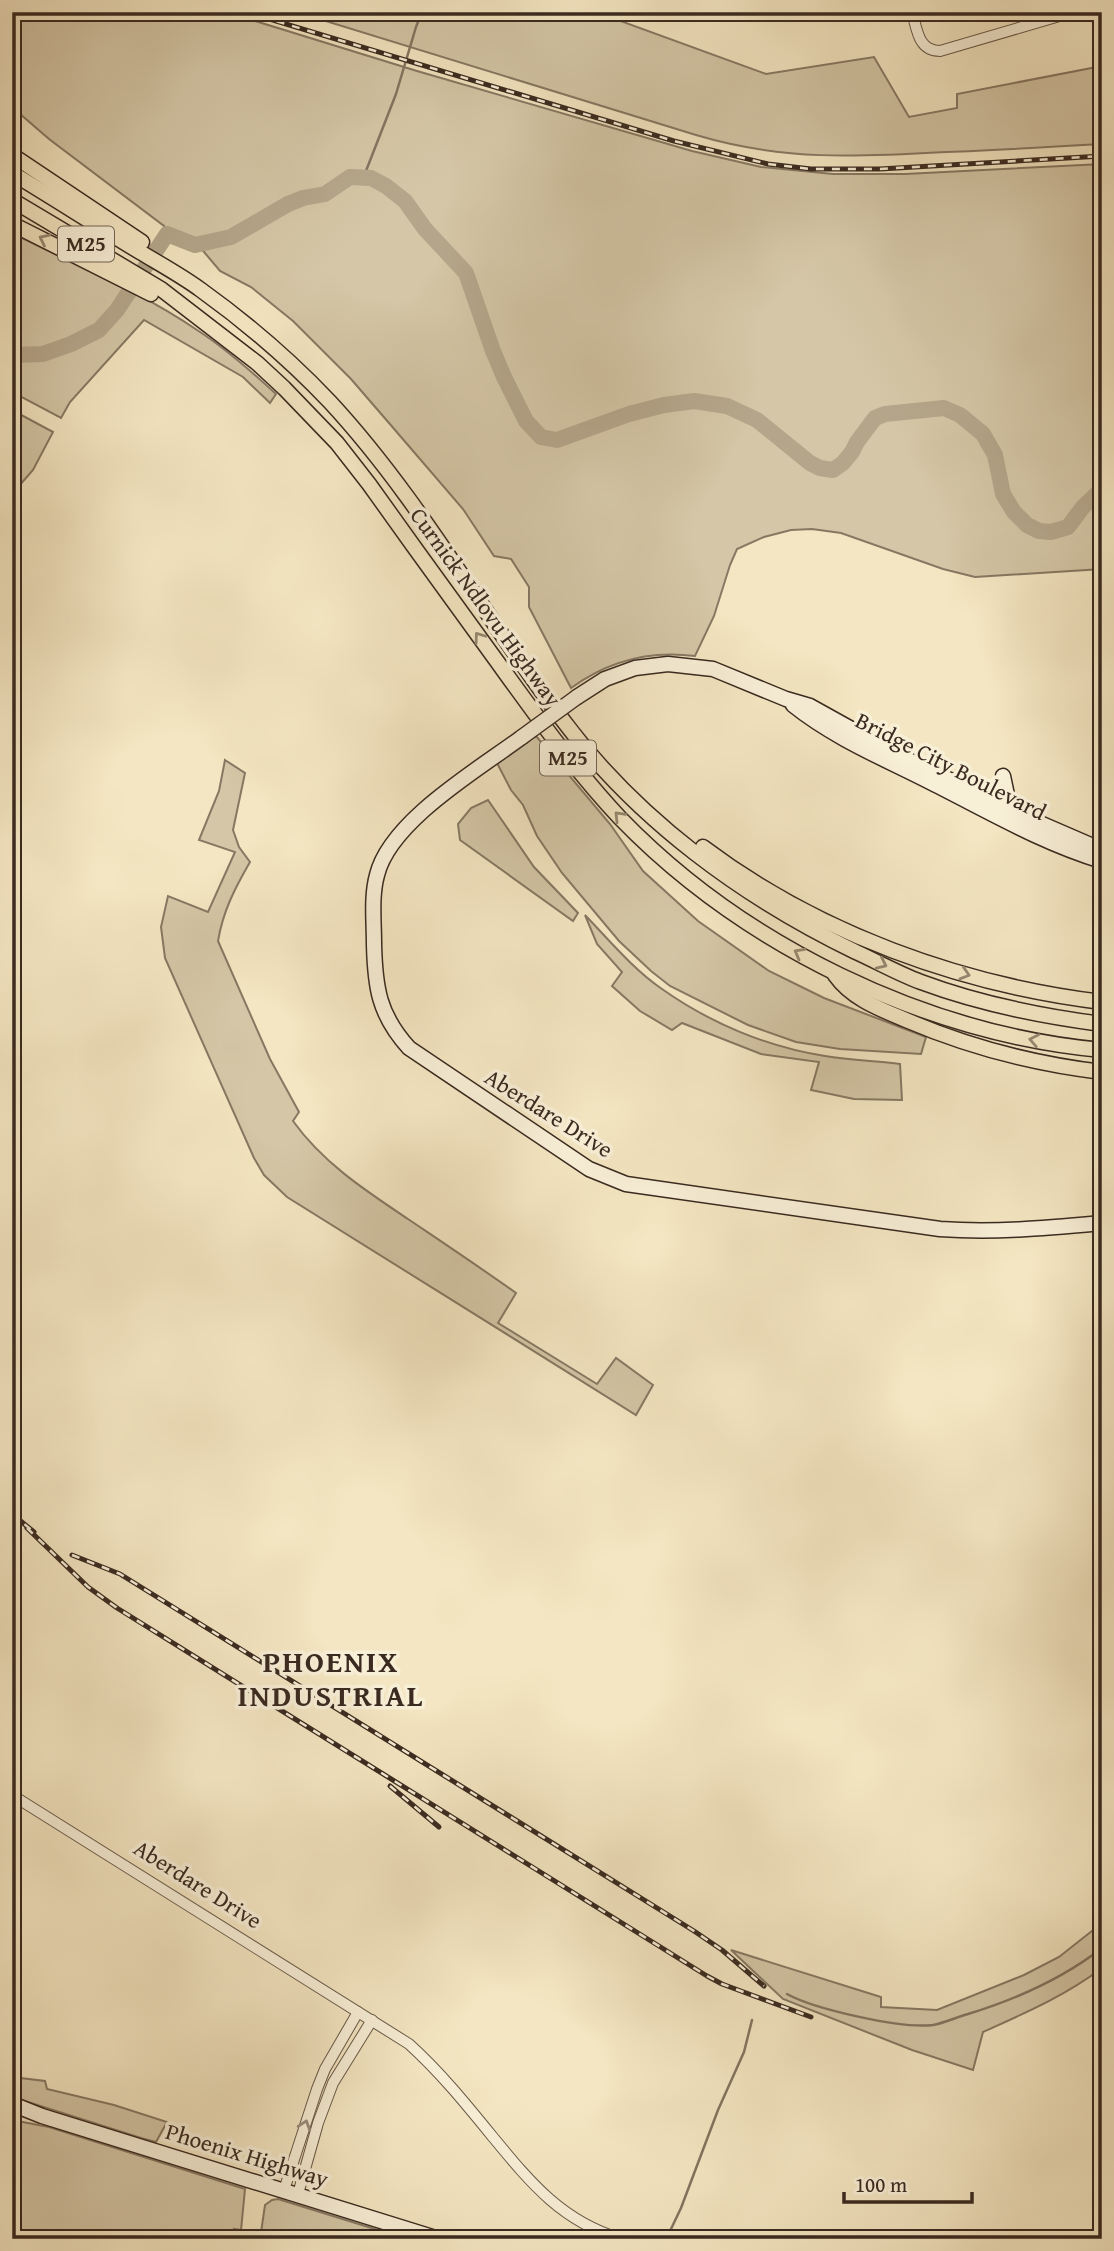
<svg xmlns="http://www.w3.org/2000/svg" width="1114" height="2251" viewBox="0 0 1114 2251" font-family="'Gentium Book Plus',serif">
	<rect width="100%" height="100%" fill="#f4e6c2"/>
	<filter id="stains"><feTurbulence type="fractalNoise" baseFrequency=".00286" numOctaves="4"/><feColorMatrix values="0 0 0 0 .2 0 0 0 0 .09 0 0 0 0 .02 0 0 0 .5 -.17"/></filter>
	<radialGradient id="worn" r=".72"><stop offset=".6" stop-color="#630" stop-opacity="0"/><stop offset="1" stop-color="#630" stop-opacity=".3"/></radialGradient>
	<!-- green -->
	<g fill="#d4c6a6" stroke="#877863" stroke-width="2">
		<path d="M 12,12 L 226,12 L 417,71 L 692,151 L 761,167 L 833,174 L 905,174 L 1102,164 L 1102,569 L 975,577 L 943,569 L 841,533 L 812,529 L 791,530 L 764,537 L 737,549 L 730,565 L 714,616 L 695,656 C 649,650 608,661 571,688 L 529,607 L 529,587 L 511,559 L 494,556 L 463,509 L 389,423 L 351,379 L 293,321 L 251,287 L 220,271 L 194,240 L 167,231 L 164,226 L 49,139 L 12,107 Z"/>
		<path d="M 305,12 L 596,12 L 766,74 L 874,57 L 909,117 L 957,108 L 957,94 L 1102,66 L 1102,144 C 1050,147 998,150 946,152 C 857,157 783,161 696,135 L 306,15 Z"/>
		<path d="M 12,233 C 74,264 140,291 197,330 C 225,348 251,371 276,394 L 270,403 L 243,377 L 144,320 L 70,402 L 61,418 L 12,392 Z"/>
		<polygon points="12,410 53,432 33,470 12,494"/>
		<polygon points="536,736 610,824 643,871 698,921 769,971 824,998 926,1037 921,1054 840,1049 796,1042 748,1025 670,986 651,971 619,941 562,873 537,836 523,805 511,790 497,763"/>
		<path d="M 225,760 L 245,773 L 233,830 L 239,847 L 250,862 C 235,888 223,911 218,941 L 270,1059 L 299,1112 L 293,1121 C 323,1163 366,1191 408,1219 C 445,1244 481,1268 516,1293 L 498,1323 L 597,1384 L 616,1358 L 653,1385 L 636,1415 L 287,1197 L 264,1175 L 254,1158 L 165,958 L 161,927 L 168,896 L 208,912 L 235,852 L 199,840 L 219,791 Z"/>
		<polygon points="488,800 534,867 578,913 573,921 460,840 458,824 471,808"/>
		<path d="M 585,915 C 609,940 633,969 662,989 C 710,1023 767,1047 825,1056 C 850,1060 875,1061 900,1064 L 902,1100 L 854,1099 L 811,1090 L 819,1062 L 761,1054 L 682,1023 L 672,1030 L 640,1011 L 612,986 L 622,972 L 597,944 Z"/>
		<path d="M 1102,1923 L 1102,1968 C 1065,1996 1025,2013 983,2032 L 973,2070 L 912,2050 L 783,1999 L 731,1950 L 881,1997 L 881,2007 L 937,2010 L 1024,1975 L 1059,1957 Z"/>
		<polygon points="12,2077 45,2081 47,2089 114,2105 167,2122 156,2142 141,2138 12,2097"/>
		<polygon points="12,2120 49,2127 245,2189 241,2230 234,2229 234,2239 12,2239"/>
		<polygon points="278,2199 407,2239 260,2239 265,2205 272,2200"/>
	</g>
	<g fill="none" stroke-linecap="round" stroke-linejoin="round">
		<!-- stream -->
		<g stroke="#847460" stroke-width="2.5">
			<polyline points="350,177 364,176 396,94 416,27 422,12"/>
			<path d="M 787,1994 C 814,2009 901,2029 933,2025 C 944,2023 957,2017 968,2014 C 1017,1999 1062,1979 1102,1948"/>
			<polyline points="671,2229 681,2208 718,2110 744,2052 752,2020"/>
		</g>
		<!-- river -->
		<polyline stroke="#b5a68b" stroke-width="16" points="12,355 43,354 71,344 99,330 117,310 167,234 195,245 231,237 288,204 303,198 325,194 350,177 371,178 386,186 405,201 425,229 466,273 493,351 504,377 526,421 541,437 557,440 629,414 664,405 694,401 727,406 757,420 810,463 820,468 833,470 843,463 852,452 857,442 875,418 885,414 944,408 960,415 983,434 995,455 1003,494 1014,512 1027,525 1039,531 1051,532 1068,527 1083,507 1102,489"/>
		<!-- street casing -->
		<g stroke="#685948" stroke-width="12">
			<g id="street">
				<polyline points="816,12 817,12"/>
				<path d="M 912,12 C 917,29 918,51 940,51 L 1073,12"/>
				<path d="M 12,1795 L 409,2044 C 440,2072 466,2104 492,2136 C 530,2182 561,2221 621,2239"/>
				<polyline points="284,2190 317,2089 325,2069 358,2012"/>
				<polyline points="298,2194 318,2123 333,2083 372,2020"/>
			</g>
		</g>
		<!-- secondary casing -->
		<g stroke="#3a2a20" stroke-width="17">
			<g id="secondary">
				<polyline points="577,697 605,679 635,668 668,664 713,669 786,699 810,706 900,756 1035,821 1102,850"/>
				<path d="M 793,705 C 834,738 885,759 932,783 C 988,811 1042,843 1102,861"/>
				<path d="M 522,737 C 479,769 390,821 377,875 C 371,897 374,921 374,944 C 375,988 379,1015 409,1048 L 589,1169 L 626,1184 L 940,1229 C 994,1233 1047,1228 1102,1223"/>
				<polyline points="1003,776 1007,795 1015,811"/>
				<polyline points="12,2104 42,2116 439,2239"/>
			</g>
		</g>
		<!-- primary casing -->
		<g stroke="#3a2a20" stroke-width="17">
			<g id="primary">
				<polyline points="12,155 142,242"/>
				<path d="M 12,173 C 55,199 97,226 140,252 C 160,264 182,276 201,290 C 247,323 291,361 330,402 C 419,498 483,615 562,719 C 637,820 744,898 856,952 C 878,962 899,974 921,982 C 980,1004 1040,1016 1102,1024"/>
				<path d="M 12,200 L 161,289 L 257,363 L 284,388 L 337,443 L 369,484 C 411,543 453,601 496,660 C 535,714 574,769 620,818 C 743,945 925,1034 1102,1050"/>
				<polyline points="12,224 151,294"/>
				<path d="M 703,847 C 817,933 961,985 1102,1002"/>
				<path d="M 835,975 C 852,999 880,1009 906,1020 C 969,1047 1034,1064 1102,1072"/>
			</g>
		</g>
		<!-- street -->
		<use href="#street" stroke="#f8efd7" stroke-width="10"/>
		<!-- secondary -->
		<use href="#secondary" stroke="#f8efd7" stroke-width="14"/>
		<!-- primary -->
		<use href="#primary" stroke="#f4e6c2" stroke-width="14"/>
		<!-- rail casing -->
		<g stroke="#3a2a20" stroke-width="5">
			<g id="rail">
				<polyline points="246,12 674,141 768,164 811,169 880,169 1102,156"/>
				<polyline points="12,1514 34,1532"/>
				<polyline points="27,1528 88,1587 117,1608 707,1976 722,1984 811,2017"/>
				<polyline points="72,1555 120,1574 694,1931 722,1950 764,1986"/>
				<polyline points="390,1786 439,1827"/>
			</g>
		</g>
		<!-- rail -->
		<use href="#rail" stroke="#f8efd7" stroke-width="2.5" stroke-dasharray="8" stroke-linecap="butt"/>
		<!-- secondary-bridge casing -->
		<g stroke="#3a2a20" stroke-width="17" stroke-linecap="butt">
			<polyline id="secondary-bridge" points="522,737 577,697"/>
		</g>
		<!-- secondary-bridge -->
		<use href="#secondary-bridge" stroke="#f8efd7" stroke-width="14"/>
	</g>
	<!-- one-way arrows -->
	<defs><path id="oneway-chevron" d="M-2-3.5L2.5 0L-2 3.5" fill="none" stroke-width="1.6" stroke-linecap="round" stroke-linejoin="round" transform="scale(1.75)"/></defs>
	<g stroke="#978871">
		<use href="#oneway-chevron" transform="translate(44 239) rotate(-154)"/>
		<use href="#oneway-chevron" transform="translate(479 637) rotate(-126)"/>
		<use href="#oneway-chevron" transform="translate(619 816) rotate(-134)"/>
		<use href="#oneway-chevron" transform="translate(799 953) rotate(-151)"/>
		<use href="#oneway-chevron" transform="translate(882 964) rotate(25)"/>
		<use href="#oneway-chevron" transform="translate(965 974) rotate(17)"/>
		<use href="#oneway-chevron" transform="translate(1034 1040) rotate(-169)"/>
	</g>
	<use stroke="#998c7c" href="#oneway-chevron" transform="translate(305 2125) rotate(-72)"/>
	<g text-anchor="middle" stroke-width="7" stroke-linejoin="round" paint-order="stroke">
		<!-- shield labels -->
		<g fill="#f8efd7" stroke="#736557" stroke-width="2">
			<rect x="58" y="226.5" width="56" height="35" rx="5"/>
			<rect x="540" y="740.5" width="56" height="35" rx="5"/>
		</g>
		<g font-size="21" font-weight="bold" fill="#3a2a20">
			<text x="86" y="251">M25</text>
			<text x="568" y="765">M25</text>
		</g>
		<!-- street labels -->
		<g font-size="23" fill="#3a2a20" stroke="#f8efd7">
			<text transform="translate(486 607) rotate(54)" y="8">Curnick Ndlovu Highway</text>
			<text transform="translate(951 766) rotate(27)" y="8">Bridge City Boulevard</text>
			<text transform="translate(549 1113) rotate(32)" y="8">Aberdare Drive</text>
			<text transform="translate(198 1884) rotate(32)" y="8">Aberdare Drive</text>
			<text transform="translate(247 2155) rotate(17)" y="8">Phoenix Highway</text>
		</g>
		<!-- district labels -->
		<g font-size="30" font-weight="bold" letter-spacing="2" fill="#3a2a20" stroke="#f8efd7">
			<text x="331" y="1672">PHOENIX<tspan x="331" dy="34">INDUSTRIAL</tspan></text>
		</g>
	</g>
	<!-- margin -->
	<rect width="1114" height="2251" fill="none" stroke="#f4e6c2" stroke-width="42"/>
	<rect x="14" y="14" width="1086" height="2223" fill="none" stroke="#3a2a20" stroke-width="3.5"/>
	<rect x="21" y="21" width="1072" height="2209" fill="none" stroke="#3a2a20" stroke-width="2"/>
	<!-- scale -->
	<path d="M844 2192v10h128v-10" fill="none" stroke="#3a2a20" stroke-width="3.5"/>
	<text x="855" y="2192" font-size="21" fill="#3a2a20" stroke="#f8efd7" stroke-width="5" paint-order="stroke">100 m</text>
	<rect width="100%" height="100%" filter="url(#stains)"/>
	<rect width="100%" height="100%" fill="url(#worn)"/>
</svg>
